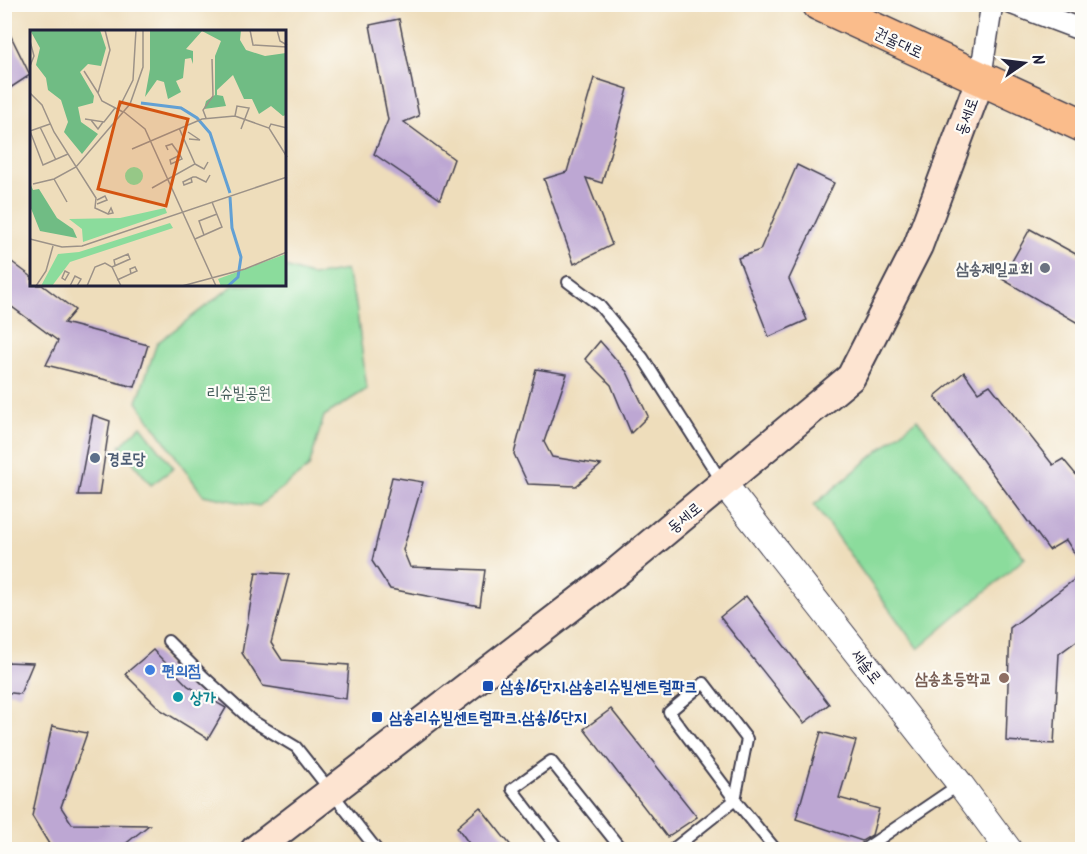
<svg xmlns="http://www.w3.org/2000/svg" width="1087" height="854" viewBox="0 0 1087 854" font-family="Kalam,'Poor Story',sans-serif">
	<rect width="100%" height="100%" fill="#fdfcf7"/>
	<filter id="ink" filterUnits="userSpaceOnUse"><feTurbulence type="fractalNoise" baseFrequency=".0167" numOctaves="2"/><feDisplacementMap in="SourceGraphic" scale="12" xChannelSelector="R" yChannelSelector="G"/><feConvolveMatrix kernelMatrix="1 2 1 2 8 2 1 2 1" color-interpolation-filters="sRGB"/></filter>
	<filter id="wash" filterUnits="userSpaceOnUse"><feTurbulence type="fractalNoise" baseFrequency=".008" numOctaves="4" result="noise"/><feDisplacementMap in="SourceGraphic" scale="24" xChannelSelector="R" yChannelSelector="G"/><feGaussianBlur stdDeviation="1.35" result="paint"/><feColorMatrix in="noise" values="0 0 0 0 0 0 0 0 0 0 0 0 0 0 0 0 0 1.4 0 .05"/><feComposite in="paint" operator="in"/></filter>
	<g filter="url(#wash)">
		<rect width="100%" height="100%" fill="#edb"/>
		<!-- green -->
		<g fill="#8bdc9c" stroke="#567f6c" stroke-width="1.5">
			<polygon points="285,267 313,276 346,270 356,305 367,389 324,416 309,467 259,506 203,495 137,402 157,343 234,285 285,285"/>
			<polygon points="917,419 1025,558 918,649 814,505"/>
			<polygon points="141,426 174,468 151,485 120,446"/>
		</g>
		<g id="blocks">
			<!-- building -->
			<g fill="#bda7d3">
				<polygon points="399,19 419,116 404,122 454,159 440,199 374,154 388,120 370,25"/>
				<polygon points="4,22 30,75 4,92"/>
				<polygon points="594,78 628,89 602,183 586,178 612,245 574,264 544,179 567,172"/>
				<polygon points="797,165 834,183 789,279 807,320 769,337 738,258 760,250"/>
				<polygon points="1030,229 1083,258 1083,326 1002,279"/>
				<polygon points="4,256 32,277 32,285 42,285 75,310 64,323 148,345 135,387 46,365 58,341 4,301"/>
				<polygon points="600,341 627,372 648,416 631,433 611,385 585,359"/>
				<polygon points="536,369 567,374 544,442 552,457 601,465 576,486 528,484 514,454"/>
				<polygon points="964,372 978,392 990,385 1053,465 1063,459 1083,483 1083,567 1066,540 1049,550 935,396"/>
				<polygon points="93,415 110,421 99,495 78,495"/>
				<polygon points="392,477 423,482 403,550 410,567 485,570 480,606 390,589 372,561"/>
				<polygon points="256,572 289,574 271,643 282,660 349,665 346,699 263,686 242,653"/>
				<polygon points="1083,573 1083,636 1059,654 1054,744 1006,741 1010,628"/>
				<polygon points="746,596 829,704 804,723 720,617"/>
				<polygon points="153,650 188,686 226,708 208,739 161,710 125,674"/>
				<polygon points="4,662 33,663 20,694 4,692"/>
				<polygon points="611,709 697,817 667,837 584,729"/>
				<polygon points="52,726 87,733 61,807 72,824 149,825 119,849 52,849 32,816"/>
				<polygon points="821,732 856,741 839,798 879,809 872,835 862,841 796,819"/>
				<polygon points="480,807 502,835 514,849 473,849 457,827"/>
			</g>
		</g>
	</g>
	<g filter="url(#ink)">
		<use href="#blocks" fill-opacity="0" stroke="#413e4e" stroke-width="1.5"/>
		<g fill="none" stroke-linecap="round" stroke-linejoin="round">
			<!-- service casing -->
			<g stroke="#413e4e" stroke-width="14">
				<g id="service">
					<polyline points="568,282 599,305 643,358 722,482"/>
					<polyline points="168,641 204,677 251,720 296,747 377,850"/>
					<polyline points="559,850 512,789 551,761 622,850"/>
					<polyline points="672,850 735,800 747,739 704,683 669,712 735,800 776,850"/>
					<polyline points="863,850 960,784"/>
				</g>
			</g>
			<!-- minor casing -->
			<g stroke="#413e4e" stroke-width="24">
				<g id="minor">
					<polyline points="1013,4 1082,30"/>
					<polyline points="980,80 992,4"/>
				</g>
			</g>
			<!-- tertiary casing -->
			<g stroke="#413e4e" stroke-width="28">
				<polyline id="tertiary" points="724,484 960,784 1009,850"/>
			</g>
			<!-- secondary casing -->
			<g stroke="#413e4e" stroke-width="32">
				<polyline id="secondary" points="255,850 614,574 851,377 918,246 980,80"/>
			</g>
			<!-- primary casing -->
			<g stroke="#413e4e" stroke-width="36">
				<polyline id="primary" points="819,4 1082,125"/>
			</g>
			<!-- service -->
			<use href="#service" stroke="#fff" stroke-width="10"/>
			<!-- minor -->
			<use href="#minor" stroke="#fff" stroke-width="21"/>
			<!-- tertiary -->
			<use href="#tertiary" stroke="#fff" stroke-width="26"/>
			<!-- secondary -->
			<use href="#secondary" stroke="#fde4d1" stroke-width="28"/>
			<!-- primary -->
			<use href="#primary" stroke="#fabc8b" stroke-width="33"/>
		</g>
	</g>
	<!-- markers -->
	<circle fill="#6b7280" stroke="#fdfcf7" stroke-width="2" cx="1045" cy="268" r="6"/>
	<circle fill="#5c6f8a" stroke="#fdfcf7" stroke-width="2" cx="95" cy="458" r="6"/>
	<circle fill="#3f7fe0" stroke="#fdfcf7" stroke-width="2" cx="150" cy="670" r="6"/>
	<circle fill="#8d6e63" stroke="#fdfcf7" stroke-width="2" cx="1004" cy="678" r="6"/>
	<g fill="#1a4fb4" stroke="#fdfcf7" stroke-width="2">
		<rect x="482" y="680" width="12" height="12" rx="3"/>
		<rect x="371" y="711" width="12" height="12" rx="3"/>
	</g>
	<circle fill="#0f9aa8" stroke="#fdfcf7" stroke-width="2" cx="178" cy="697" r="6"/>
	<g text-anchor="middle" stroke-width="4.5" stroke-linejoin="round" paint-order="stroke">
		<!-- street labels -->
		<g font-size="16" fill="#22223b" stroke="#fdfcf7">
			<text transform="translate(899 42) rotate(25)" y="6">권율대로</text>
			<text transform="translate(966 116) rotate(-70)" y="6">동세로</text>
			<text transform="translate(684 517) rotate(-39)" y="6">동세로</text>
			<text transform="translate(867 666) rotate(52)" y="6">세솔로</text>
		</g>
		<!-- worship labels -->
		<g font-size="16" font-weight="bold" fill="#5b616d" stroke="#fdfcf7" text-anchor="end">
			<text x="1033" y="274">삼송제일교회</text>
		</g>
		<!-- park labels -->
		<g font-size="16" fill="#425a58" stroke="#fdfcf7">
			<text x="239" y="398">리슈빌공원</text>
		</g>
		<!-- service labels -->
		<g font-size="16" font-weight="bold" fill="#4e5e75" stroke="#fdfcf7" text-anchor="start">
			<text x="107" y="464">경로당</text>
		</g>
		<!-- shop labels -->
		<g font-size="16" font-weight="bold" fill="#366cbe" stroke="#fdfcf7" text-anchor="start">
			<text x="162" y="676">편의점</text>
		</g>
		<!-- education labels -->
		<g font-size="16" font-weight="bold" fill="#785e54" stroke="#fdfcf7" text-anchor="end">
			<text x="992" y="684">삼송초등학교</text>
		</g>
		<!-- transit labels -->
		<g font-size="16" font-weight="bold" fill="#164399" stroke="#fdfcf7" text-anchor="start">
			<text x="500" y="692">삼송16단지.삼송리슈빌센트럴파크</text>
			<text x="389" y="723">삼송리슈빌센트럴파크.삼송16단지</text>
		</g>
		<!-- culture labels -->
		<g font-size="16" font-weight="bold" fill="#0d838f" stroke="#fdfcf7" text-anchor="start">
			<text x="190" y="703">상가</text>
		</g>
	</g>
	<!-- overview -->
	<g transform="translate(30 30)">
		<rect width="256" height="256" fill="#edb"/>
		<path d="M95 146a9 9 0 1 1 18 0a9 9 0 1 1-18 0ZM 135,178 L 137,183 L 53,212 L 52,199 L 39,189 L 90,188 ZM 140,193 L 143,198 L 40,232 L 22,256 L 11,256 L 28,224 L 49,222 ZM 256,224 L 256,256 L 191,256 L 188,249 Z" fill="#8bdc9c"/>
		<path d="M 0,0 L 70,0 L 76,18 L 71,36 L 58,34 L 50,42 L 64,66 L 63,73 L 48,77 L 51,92 L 68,104 L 52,124 L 34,102 L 38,92 L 31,70 L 18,60 L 16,48 L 6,35 L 10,18 ZM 120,0 L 211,0 L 210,10 L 216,20 L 235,26 L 256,23 L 256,85 L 253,86 L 241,76 L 229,84 L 222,69 L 214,69 L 203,45 L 187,60 L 187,65 L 193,66 L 196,76 L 174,79 L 176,71 L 185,65 L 185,26 L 191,11 L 172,1 L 156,19 L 163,21 L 163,34 L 161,28 L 155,29 L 153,48 L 146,51 L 151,62 L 138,69 L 134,52 L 127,50 L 115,67 L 120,39 ZM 0,153 L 3,160 L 9,159 L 27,188 L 43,199 L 47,208 L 10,201 L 0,176 Z" fill="#70bc84"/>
		<path fill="none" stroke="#62a0d4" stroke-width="3" d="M 111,73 L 151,78 L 167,88 L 180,103 L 200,163M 198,256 L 208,247 L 211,227 L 202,198 L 200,167"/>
		<path fill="none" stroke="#9c9288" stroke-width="1.5" d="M 75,0 L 80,20 L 68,63 L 72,71 L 93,82M 220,0 L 223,15 L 257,17M 247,0 L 250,11 L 257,15M 0,11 L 4,26 L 0,36M 54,41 L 68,63M 0,63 L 12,75 L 24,102 L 66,168 L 65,178 L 78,184 L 81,178 L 83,183 L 78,184M 88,80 L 103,50 L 106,0M 94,82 L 115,99 L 186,256M 205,86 L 207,76 L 219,78 L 211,99M 176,88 L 173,80 L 183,66 L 182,29M 55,89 L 74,92 L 85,78M 61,90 L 68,99 L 73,92M 10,97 L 26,130M 239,98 L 241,94 L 257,98M 0,101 L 13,135 L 38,124M 0,101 L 20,94M 158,102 L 170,110 L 159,109M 102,119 L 172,89 L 205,86 L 239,98 L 257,127M 138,120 L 136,116 L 142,114 L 150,125M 150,125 L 152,129 L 141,134 L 140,130 ZM 165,134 L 174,139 L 178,132M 161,148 L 162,152 L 154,155 L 153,152 L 163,147 L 166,147 L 176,152 L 180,145M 24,149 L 37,172M 3,154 L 24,149 L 46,137 L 100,74 L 113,37 L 113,0M 122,158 L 165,134 L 149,98M 67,170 L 75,166 L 77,170 L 67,174M 174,205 L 169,191 L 187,184M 0,209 L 32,217 L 52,216 L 257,147M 165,209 L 192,197 L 182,172M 82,237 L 100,229 L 98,224 L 84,230 L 85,235M 35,241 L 39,243 L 35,250 L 32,248 ZM 87,250 L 107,241 L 105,237 L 100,239 L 101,244M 6,256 L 16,241 L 23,216M 40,256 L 45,246 L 51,249 L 47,256M 57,256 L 65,237 L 75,233 L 82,237 L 91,256M 152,256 L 215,239 L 257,222"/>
		<path fill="#d45411" fill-opacity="0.15" stroke="#d45411" stroke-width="3" d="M 90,72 L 158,89 L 136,176 L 68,159 Z"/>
		<rect width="256" height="256" fill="none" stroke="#22223b" stroke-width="3"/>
	</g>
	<!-- margin -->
	<rect width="1087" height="854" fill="none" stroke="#fdfcf7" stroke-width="24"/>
	<!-- north arrow -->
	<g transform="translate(1024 63) rotate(76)" stroke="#fdfcf7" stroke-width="4.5" paint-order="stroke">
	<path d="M0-4.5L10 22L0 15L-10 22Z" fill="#22223b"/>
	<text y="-9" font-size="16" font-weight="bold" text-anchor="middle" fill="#22223b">N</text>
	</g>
</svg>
